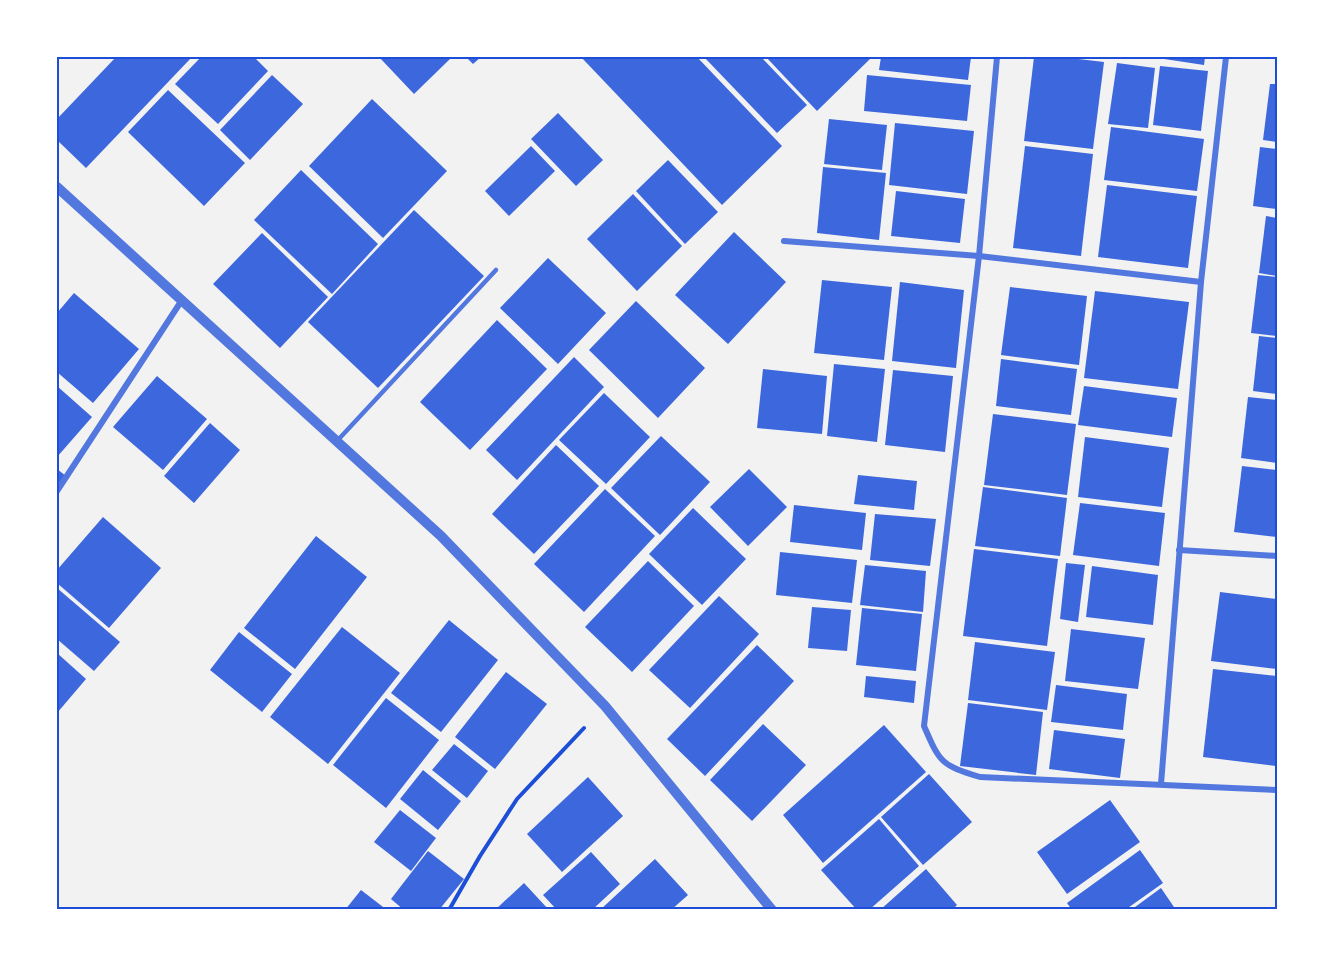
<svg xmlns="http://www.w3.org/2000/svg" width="1334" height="967" viewBox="0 0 1334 967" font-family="Roboto,sans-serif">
	<rect width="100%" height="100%" fill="#f2f2f2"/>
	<!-- building -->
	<g fill="#3d67dc">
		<polygon points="116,57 192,57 86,168 57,140 57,119"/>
		<polygon points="201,57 254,57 268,71 218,124 175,84"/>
		<polygon points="379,57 452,57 414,94"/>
		<polygon points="466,57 481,57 473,64"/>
		<polygon points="581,57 697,57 782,146 722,205"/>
		<polygon points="704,57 761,57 807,105 777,133"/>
		<polygon points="766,57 872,57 817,111"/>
		<polygon points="881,57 971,57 968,80 879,70"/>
		<polygon points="1034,57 1061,57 1104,62 1093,149 1024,141"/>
		<polygon points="1151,57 1205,57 1204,65"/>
		<polygon points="1117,63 1155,68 1148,128 1108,124"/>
		<polygon points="1160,66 1208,71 1201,131 1153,125"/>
		<polygon points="272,75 303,104 250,160 220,130"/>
		<polygon points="867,75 971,85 967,121 864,111"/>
		<polygon points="1270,84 1277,84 1277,142 1263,140"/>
		<polygon points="168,90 245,163 204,206 128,132"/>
		<polygon points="372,99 447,171 383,238 309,166"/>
		<polygon points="558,113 603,160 576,186 531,139"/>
		<polygon points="829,119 887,125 882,170 824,164"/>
		<polygon points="895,123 974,131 967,194 889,185"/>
		<polygon points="1111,127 1204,139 1197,191 1104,180"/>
		<polygon points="531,146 555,171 509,216 485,191"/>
		<polygon points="1025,146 1093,154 1081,256 1013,248"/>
		<polygon points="1260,147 1277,149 1277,209 1253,206"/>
		<polygon points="668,160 718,212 685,244 636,191"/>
		<polygon points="823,167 886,173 879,240 817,233"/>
		<polygon points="301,170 378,244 332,294 254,220"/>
		<polygon points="1107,185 1197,196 1188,268 1098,257"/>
		<polygon points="896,191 965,199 960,243 891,236"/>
		<polygon points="633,194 682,246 637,291 587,239"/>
		<polygon points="414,210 484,276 378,388 308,322"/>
		<polygon points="1266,216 1277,218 1277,276 1259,273"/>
		<polygon points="734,232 786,282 728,344 675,295"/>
		<polygon points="262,233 328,297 280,348 213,284"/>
		<polygon points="548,258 606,313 558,364 500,308"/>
		<polygon points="1258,275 1277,277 1277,336 1251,333"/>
		<polygon points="822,280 892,287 884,360 814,353"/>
		<polygon points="900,282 964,290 956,368 892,361"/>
		<polygon points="1010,287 1087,296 1079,365 1001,355"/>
		<polygon points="1095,291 1189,302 1178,389 1084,378"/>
		<polygon points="74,293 139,349 93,403 57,372 57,313"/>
		<polygon points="636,301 705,368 658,418 589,350"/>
		<polygon points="497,320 547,369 470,450 420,402"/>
		<polygon points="1259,336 1277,338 1277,394 1253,391"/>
		<polygon points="574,357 604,387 517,480 486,450"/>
		<polygon points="1001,359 1077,369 1071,415 996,406"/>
		<polygon points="834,364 885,369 877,442 827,436"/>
		<polygon points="763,369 827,376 822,434 757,428"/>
		<polygon points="893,370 953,376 945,452 885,445"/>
		<polygon points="157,376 207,419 163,470 113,427"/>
		<polygon points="57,386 92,417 57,457"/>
		<polygon points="1084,386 1177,398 1172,437 1078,425"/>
		<polygon points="604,393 650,437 606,484 559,440"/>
		<polygon points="1248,397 1277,400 1277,463 1241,458"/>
		<polygon points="993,414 1076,424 1067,495 984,485"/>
		<polygon points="210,423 240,450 194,503 164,476"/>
		<polygon points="661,436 710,482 660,535 611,488"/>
		<polygon points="1085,437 1169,448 1162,507 1078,497"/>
		<polygon points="556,445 599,486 534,554 492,514"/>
		<polygon points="1242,466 1277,470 1277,537 1234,532"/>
		<polygon points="57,469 66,476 57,486"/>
		<polygon points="749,469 787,507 748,546 710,507"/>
		<polygon points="858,475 917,481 914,510 854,504"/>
		<polygon points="983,487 1067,498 1060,556 975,546"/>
		<polygon points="605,489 655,536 584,612 534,564"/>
		<polygon points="1080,503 1165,513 1159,566 1073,555"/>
		<polygon points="794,505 866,513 862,550 790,542"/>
		<polygon points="693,508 746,559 702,605 649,554"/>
		<polygon points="875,514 936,519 930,566 870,560"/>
		<polygon points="103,517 161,568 109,628 57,583 57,570"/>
		<polygon points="316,536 367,577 295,669 244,628"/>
		<polygon points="974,549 1058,559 1047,646 963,636"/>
		<polygon points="780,552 857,560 852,603 776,595"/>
		<polygon points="648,561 694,606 632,672 585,627"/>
		<polygon points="1066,563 1085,565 1078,622 1060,619"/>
		<polygon points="865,565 926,571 923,612 860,605"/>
		<polygon points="1092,566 1158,575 1153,625 1086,617"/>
		<polygon points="57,588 120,642 94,671 57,639"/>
		<polygon points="1220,592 1277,599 1277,669 1211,661"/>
		<polygon points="719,596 759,634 690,708 649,670"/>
		<polygon points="812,607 851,610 847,651 808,648"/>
		<polygon points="862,608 922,614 916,671 856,665"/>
		<polygon points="449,620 498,660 441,732 391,693"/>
		<polygon points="342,627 400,673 328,764 270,717"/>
		<polygon points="1071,629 1145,638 1138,689 1065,681"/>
		<polygon points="239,632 292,674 262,712 210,670"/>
		<polygon points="975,642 1055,652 1047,710 968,700"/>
		<polygon points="757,645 794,681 705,776 667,739"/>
		<polygon points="57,653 86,679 57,713"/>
		<polygon points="1213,669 1277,676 1276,766 1203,757"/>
		<polygon points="506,672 547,704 495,769 455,737"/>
		<polygon points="866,676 916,681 914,703 864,697"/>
		<polygon points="1056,685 1127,694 1123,730 1051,722"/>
		<polygon points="386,698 439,740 386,808 333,765"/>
		<polygon points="968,703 1043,712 1036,775 960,766"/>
		<polygon points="763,724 806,765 752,821 710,780"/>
		<polygon points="884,725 926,772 823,863 783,815"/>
		<polygon points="1054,730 1125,739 1120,778 1049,769"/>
		<polygon points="454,744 488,771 467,798 432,770"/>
		<polygon points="423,770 461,801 438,830 400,799"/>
		<polygon points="929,774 972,822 923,865 881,817"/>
		<polygon points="588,777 623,816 562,872 527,834"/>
		<polygon points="1110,800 1140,842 1067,894 1037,852"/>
		<polygon points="400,810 436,838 411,871 374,842"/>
		<polygon points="879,819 919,866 869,910 857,910 821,870"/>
		<polygon points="1140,850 1163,883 1125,910 1072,910 1067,903"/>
		<polygon points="428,851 464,879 439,910 404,910 391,899"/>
		<polygon points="591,852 620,884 592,910 557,910 543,895"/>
		<polygon points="655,859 688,895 671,910 600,910"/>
		<polygon points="926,869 957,905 952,910 880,910"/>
		<polygon points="524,883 549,910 495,910"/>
		<polygon points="1161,888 1176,910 1131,910"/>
		<polygon points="361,890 387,910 345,910"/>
	</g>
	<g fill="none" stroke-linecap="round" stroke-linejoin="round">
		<!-- path -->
		<polyline stroke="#1d4ed8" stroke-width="4" points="449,910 480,856 517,799 584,728"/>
		<!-- service -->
		<polyline stroke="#5277de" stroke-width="4.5" points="337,441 496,270"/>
		<!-- minor -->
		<g stroke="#5277de" stroke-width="6">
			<path d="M 997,57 L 979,256 L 924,726 C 940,763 941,765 980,777 L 1277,790"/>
			<polyline points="784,241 979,256 1201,282"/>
			<polyline points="57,491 182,300"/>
			<polyline points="1179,550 1277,556"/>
			<polyline points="1161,784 1201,282 1226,57"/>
		</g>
		<!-- tertiary -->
		<polyline stroke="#5277de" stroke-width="10" points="57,187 441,536 605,706 772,910"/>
	</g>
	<!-- border -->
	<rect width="1334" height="967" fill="none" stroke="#ffffff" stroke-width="117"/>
	<rect x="58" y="58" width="1218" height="850" fill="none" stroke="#1d4ed8" stroke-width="2"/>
</svg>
